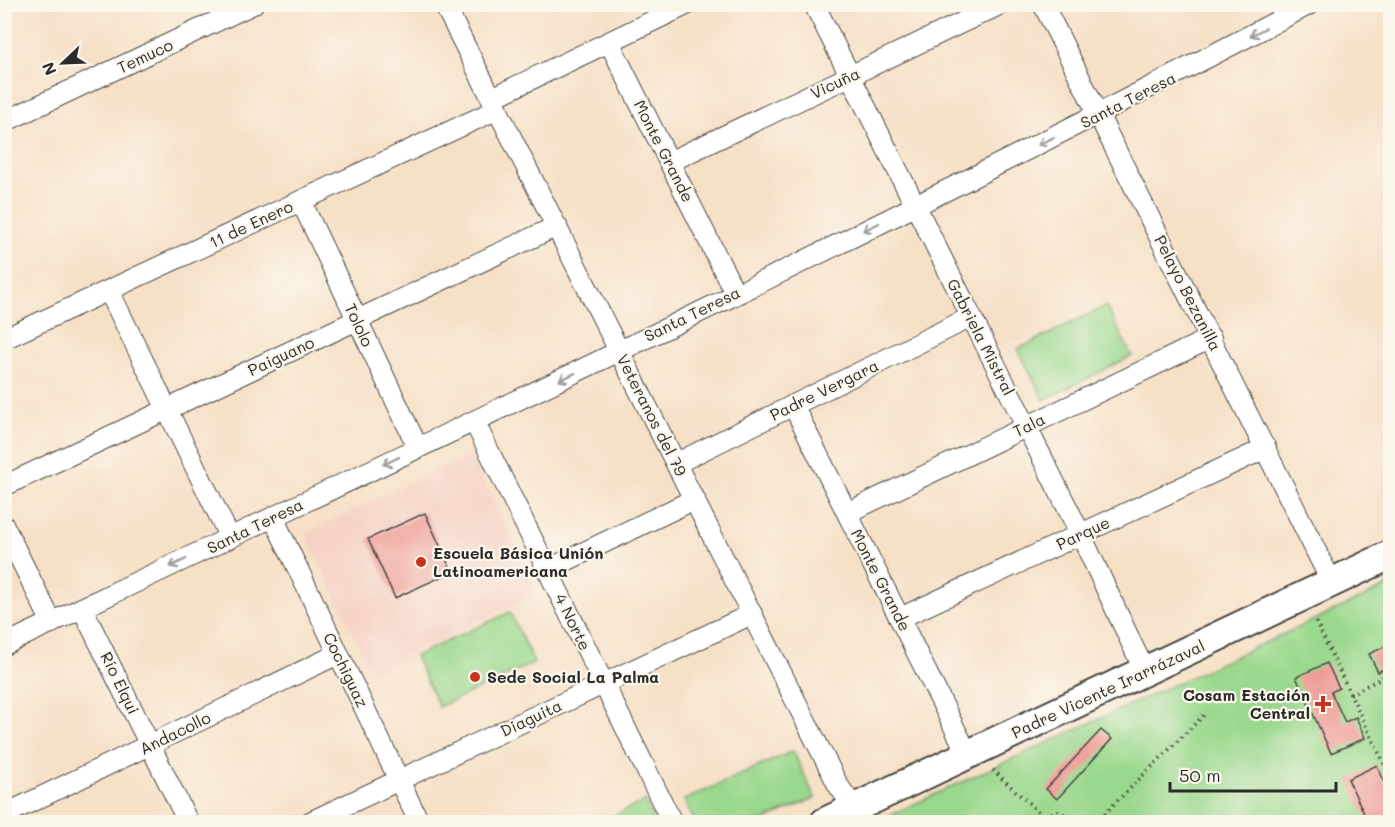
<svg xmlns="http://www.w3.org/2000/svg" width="1395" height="827" viewBox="0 0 1395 827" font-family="Mali,sans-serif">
	<rect width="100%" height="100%" fill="#fbf7ec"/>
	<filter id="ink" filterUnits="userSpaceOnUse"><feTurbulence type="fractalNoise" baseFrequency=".0167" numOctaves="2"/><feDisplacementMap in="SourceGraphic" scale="12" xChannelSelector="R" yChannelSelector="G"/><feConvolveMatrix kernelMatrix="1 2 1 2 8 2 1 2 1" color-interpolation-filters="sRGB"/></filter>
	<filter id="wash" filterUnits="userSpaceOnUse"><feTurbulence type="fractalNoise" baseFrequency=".008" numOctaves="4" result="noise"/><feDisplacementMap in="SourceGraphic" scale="24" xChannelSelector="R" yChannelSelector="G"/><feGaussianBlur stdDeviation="1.35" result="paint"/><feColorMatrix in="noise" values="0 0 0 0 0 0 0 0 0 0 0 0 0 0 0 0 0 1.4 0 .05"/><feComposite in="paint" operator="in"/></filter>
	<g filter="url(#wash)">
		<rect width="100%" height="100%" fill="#f6e0c6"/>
		<!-- built -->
		<polygon fill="#f6d1c5" points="470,454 537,592 372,673 305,533"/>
		<!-- green -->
		<g fill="#9ad88d" stroke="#62825c" stroke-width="1.5">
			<polygon points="1106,306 1132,356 1044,400 1018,349"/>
			<polygon points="1390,585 1390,822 888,822 886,817"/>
			<polygon points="510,612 534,663 439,707 415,656"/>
			<polygon points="793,751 815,798 760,822 695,822 684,800"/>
			<polygon points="645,801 655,822 600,822"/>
		</g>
		<g id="blocks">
			<!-- building -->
			<g fill="#ee9b95">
				<polygon points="425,513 452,572 395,598 368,539"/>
				<polygon points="1390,644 1390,666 1378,672 1369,654"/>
				<polygon points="1327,663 1339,688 1331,692 1345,722 1356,717 1365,738 1331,753 1296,677"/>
				<polygon points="1101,730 1112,739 1057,799 1046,789"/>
				<polygon points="1377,765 1390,795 1390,822 1368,822 1348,779"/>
			</g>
		</g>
	</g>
	<g filter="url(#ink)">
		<use href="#blocks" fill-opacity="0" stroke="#494642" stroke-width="1.5"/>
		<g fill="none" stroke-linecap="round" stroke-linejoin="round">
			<!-- street casing -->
			<g stroke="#494642" stroke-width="22">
				<g id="street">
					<polyline points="444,4 838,785 855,809"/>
					<polyline points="814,4 1081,535 1145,672"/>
					<polyline points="1043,4 1332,583"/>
					<polyline points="609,42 735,293"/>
					<polyline points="492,98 688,4"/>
					<polyline points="4,122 253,4"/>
					<polyline points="669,162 1001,4"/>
					<polyline points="301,201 418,448"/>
					<polyline points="109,291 230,538"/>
					<polyline points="4,339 498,109"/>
					<polyline points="793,405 968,755"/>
					<polyline points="474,421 672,822"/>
					<polyline points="677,463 971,317"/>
					<polyline points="4,486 557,226"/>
					<polyline points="847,513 1211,338"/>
					<polyline points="273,517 419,822"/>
					<polyline points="4,526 52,623"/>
					<polyline points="547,570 695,499"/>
					<polyline points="82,608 188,822"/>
					<polyline points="900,618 1266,448"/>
					<path d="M 4,645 C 442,437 881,230 1310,4"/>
					<polyline points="12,811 338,654"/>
					<polyline points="310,822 752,614"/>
				</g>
			</g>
			<!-- secondary casing -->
			<g stroke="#494642" stroke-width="32">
				<polyline id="secondary" points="825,822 1390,555"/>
			</g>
			<!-- path -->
			<g stroke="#494642" stroke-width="4" stroke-dasharray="1.5 4.5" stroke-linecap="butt">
				<polyline points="1316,622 1390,776"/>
				<polyline points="1350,694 1390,674"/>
				<polyline points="993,770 1045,818"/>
				<path d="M 1043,822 C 1050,809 1064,809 1071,822"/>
				<polyline points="1096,822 1205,714"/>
			</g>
			<!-- street -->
			<use href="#street" stroke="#fff" stroke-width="20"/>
			<!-- secondary -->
			<use href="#secondary" stroke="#fff" stroke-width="28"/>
		</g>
		<!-- one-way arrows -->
		<defs><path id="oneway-shaft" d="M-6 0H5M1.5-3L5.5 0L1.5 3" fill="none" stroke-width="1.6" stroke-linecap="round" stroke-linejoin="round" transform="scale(1.5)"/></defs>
		<g stroke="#a0a0a0">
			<use href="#oneway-shaft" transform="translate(1258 32) rotate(152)"/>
			<use href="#oneway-shaft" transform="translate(1046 141) rotate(154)"/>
			<use href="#oneway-shaft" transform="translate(871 227) rotate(154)"/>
			<use href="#oneway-shaft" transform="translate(567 377) rotate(155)"/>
			<use href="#oneway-shaft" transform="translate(391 461) rotate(154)"/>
			<use href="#oneway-shaft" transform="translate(178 563) rotate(154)"/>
		</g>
	</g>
	<!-- markers -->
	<g fill="#c8321e" stroke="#fbf7ec" stroke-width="2">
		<circle cx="421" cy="562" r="6"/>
		<circle cx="475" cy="677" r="6"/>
		<path d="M1320 695h6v6h6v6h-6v6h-6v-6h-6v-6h6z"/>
	</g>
	<g text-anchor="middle" stroke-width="4.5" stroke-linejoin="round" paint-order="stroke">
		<!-- street labels -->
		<g font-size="16" fill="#2b2b2b" stroke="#fbf7ec">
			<text transform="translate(145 56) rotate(-25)" y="6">Temuco</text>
			<text transform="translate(835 83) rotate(-25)" y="6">Vicuña</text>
			<text transform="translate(1128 100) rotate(-27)" y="6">Santa Teresa</text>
			<text transform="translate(664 151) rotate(63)" y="6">Monte Grande</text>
			<text transform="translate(251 224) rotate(-25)" y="6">11 de Enero</text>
			<text transform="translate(1188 293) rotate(63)" y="6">Pelayo Bezanilla</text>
			<text transform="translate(692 314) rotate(-26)" y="6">Santa Teresa</text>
			<text transform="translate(359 325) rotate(65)" y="6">Tololo</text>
			<text transform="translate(981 337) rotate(63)" y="6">Gabriela Mistral</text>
			<text transform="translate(281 356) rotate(-25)" y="6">Paiguano</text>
			<text transform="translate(824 390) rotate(-26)" y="6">Padre Vergara</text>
			<text transform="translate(652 415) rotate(63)" y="6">Veteranos del 79</text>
			<text transform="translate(1029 425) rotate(-26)" y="6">Tala</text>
			<text transform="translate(255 526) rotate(-26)" y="6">Santa Teresa</text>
			<text transform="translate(1083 533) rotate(-25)" y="6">Parque</text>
			<text transform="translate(881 580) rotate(63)" y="6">Monte Grande</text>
			<text transform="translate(573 622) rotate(64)" y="6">4 Norte</text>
			<text transform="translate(346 670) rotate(64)" y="6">Cochiguaz</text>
			<text transform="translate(120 683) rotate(64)" y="6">Río Elqui</text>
			<text transform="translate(1108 689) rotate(-25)" y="6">Padre Vicente Irarrázaval</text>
			<text transform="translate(531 718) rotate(-25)" y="6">Diaguita</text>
			<text transform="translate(175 733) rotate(-26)" y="6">Andacollo</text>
		</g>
		<!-- poi labels -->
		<g font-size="16" font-weight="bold" fill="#2b2b2b" stroke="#fbf7ec" text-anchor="start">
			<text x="433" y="559">Escuela Básica Unión<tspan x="433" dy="18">Latinoamericana</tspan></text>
			<text x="487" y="683">Sede Social La Palma</text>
			<text x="1310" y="701" text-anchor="end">Cosam Estación<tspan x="1310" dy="18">Central</tspan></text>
		</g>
	</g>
	<!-- margin -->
	<rect width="1395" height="827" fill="none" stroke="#fbf7ec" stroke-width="24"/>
	<!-- north arrow -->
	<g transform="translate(63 63) rotate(247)" stroke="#fbf7ec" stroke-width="4.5" paint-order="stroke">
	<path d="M0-4.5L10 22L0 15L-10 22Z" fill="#2b2b2b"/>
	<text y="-9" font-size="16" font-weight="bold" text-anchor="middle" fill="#2b2b2b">N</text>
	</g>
	<!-- scale -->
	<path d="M1170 782v9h166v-9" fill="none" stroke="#2b2b2b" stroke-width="3"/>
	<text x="1179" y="782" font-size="18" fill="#2b2b2b" stroke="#fbf7ec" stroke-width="4.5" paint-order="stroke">50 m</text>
</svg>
